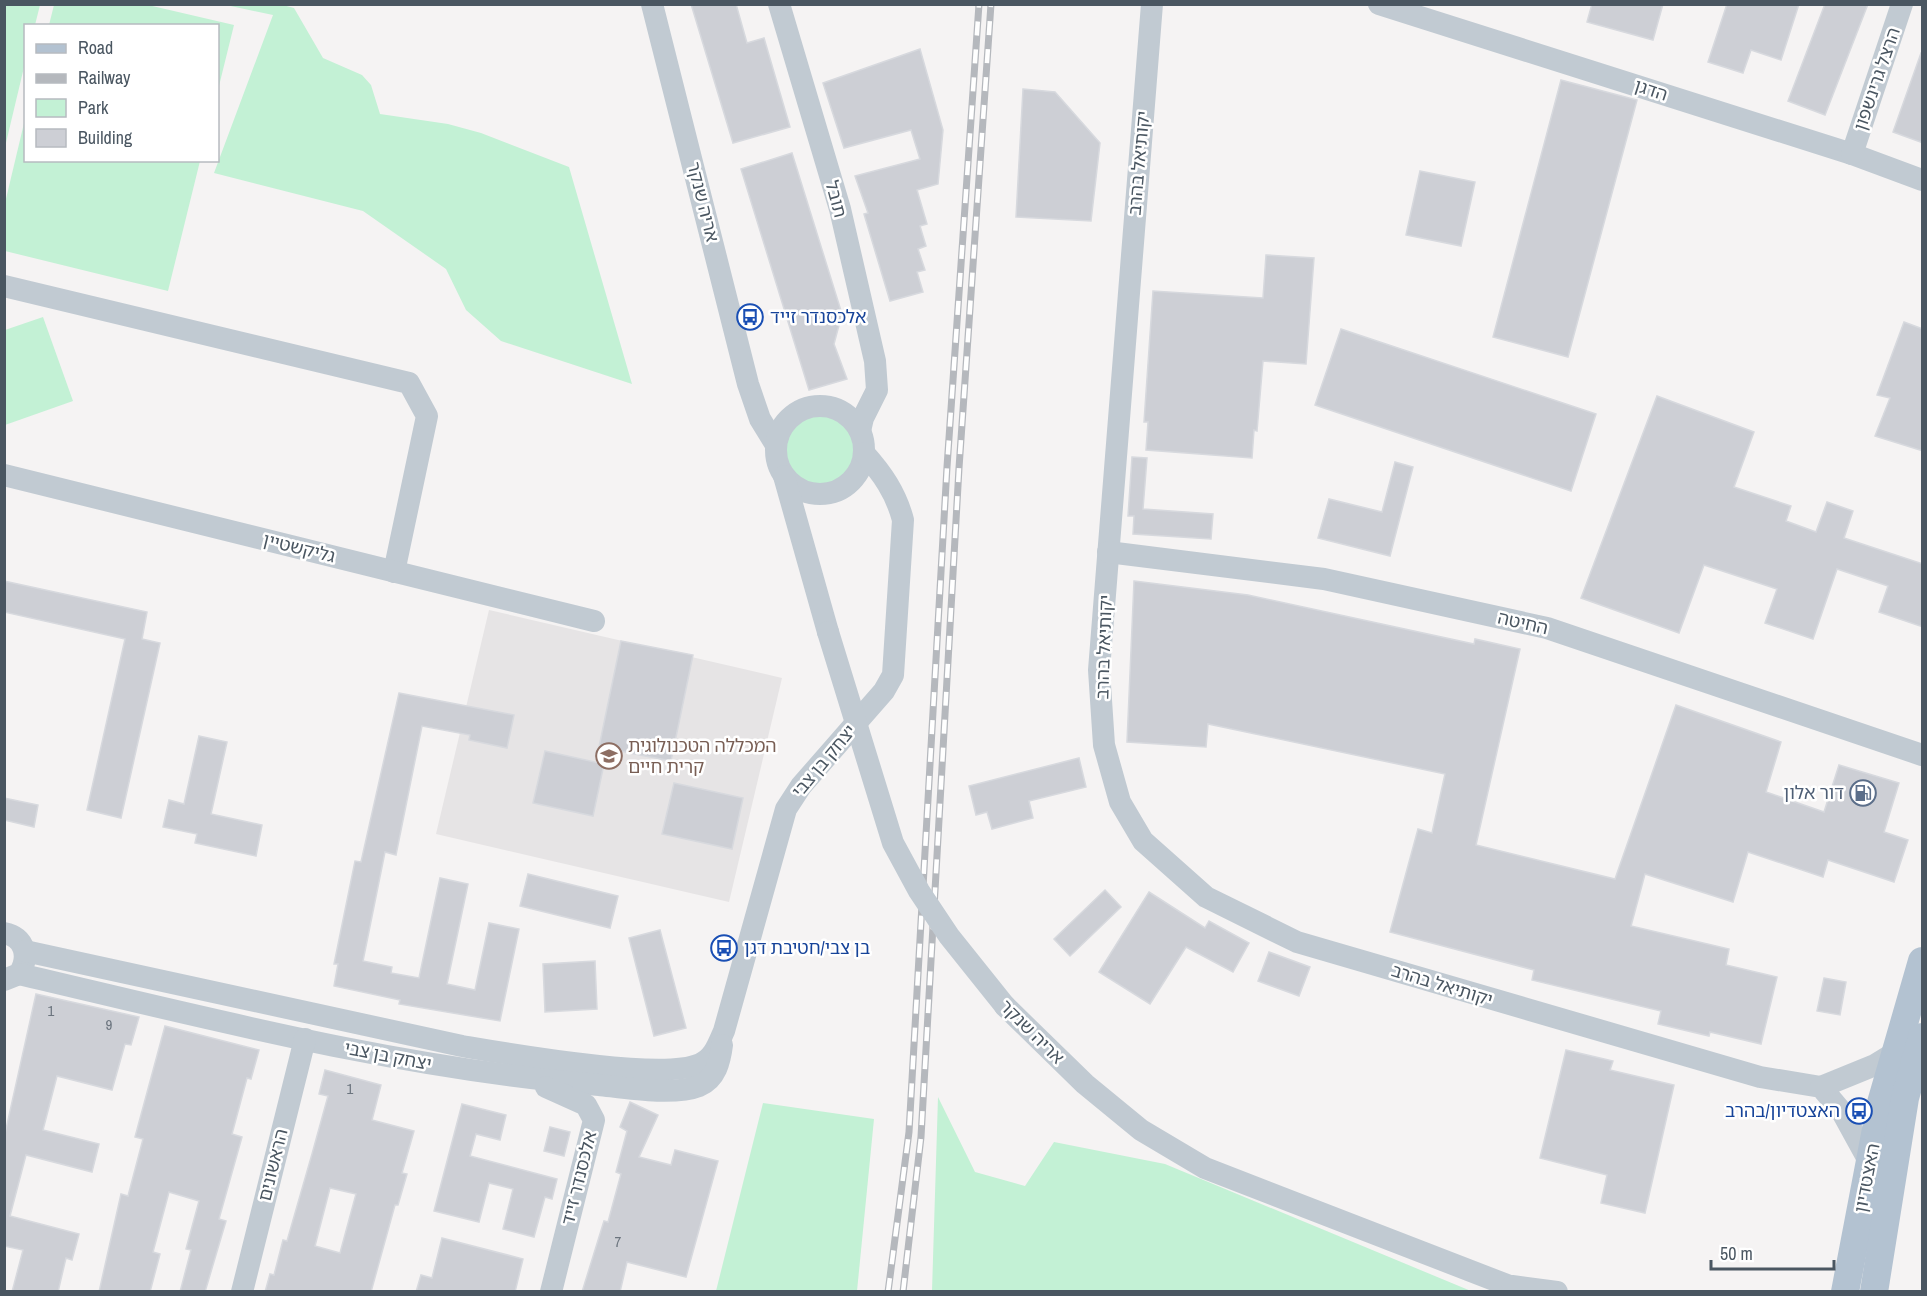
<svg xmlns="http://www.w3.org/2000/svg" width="1927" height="1296" viewBox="0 0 1927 1296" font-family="'Archivo Narrow','Noto Sans Hebrew',sans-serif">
	<rect width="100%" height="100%" fill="#f5f3f3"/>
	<!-- education -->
	<polygon fill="#e6e4e5" points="489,610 782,678 729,902 436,834"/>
	<!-- green -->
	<g fill="#c3f1d5">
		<polygon points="5,4 40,5 35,25 26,26 25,63 5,147"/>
		<polygon points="279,4 294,8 323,58 362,75 371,85 380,114 448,124 481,133 569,167 632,384 501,341 466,310 446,269 363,211 214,173 273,15 226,5"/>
		<polygon points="54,5 148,5 234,25 218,90 218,26 49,25"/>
		<polygon points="25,119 26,160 200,161 168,291 5,251 5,203"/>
		<polygon points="43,317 73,401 5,425 5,330"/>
		<circle cx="820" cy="451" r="35"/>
		<polygon points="938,1097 975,1172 1025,1186 1054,1142 1165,1164 1471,1291 932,1291"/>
		<polygon points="763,1103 874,1119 857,1291 716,1291"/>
	</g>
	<!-- building -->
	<g fill="#cdcfd5" stroke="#d7d9de" stroke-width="1.5" fill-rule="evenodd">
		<polygon points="691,4 736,4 747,43 764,38 790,127 733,143"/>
		<polygon points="1592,4 1663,4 1653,40 1587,22"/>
		<polygon points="1727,4 1799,4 1781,60 1751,50 1743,73 1708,62"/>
		<polygon points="1825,4 1868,4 1825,115 1788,101"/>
		<polygon points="920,49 943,130 938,184 917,190 927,224 920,226 926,246 918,249 925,270 917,272 923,292 890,301 864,214 868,213 855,176 920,159 911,130 844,148 823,83"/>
		<polygon points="1921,53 1923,54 1923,143 1893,132"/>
		<polygon points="1561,80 1637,100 1568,357 1493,337"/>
		<polygon points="1023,89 1055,92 1100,143 1091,221 1016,217"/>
		<polygon points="792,153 842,314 834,344 847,379 809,390 741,169"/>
		<polygon points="1420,171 1475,182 1461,246 1406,235"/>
		<polygon points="1266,255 1314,258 1306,364 1263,361 1257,431 1254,430 1252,458 1146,450 1148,422 1144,422 1153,291 1263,298"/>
		<polygon points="1904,322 1923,329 1923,451 1875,436 1890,398 1877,395"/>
		<polygon points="1341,329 1596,414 1571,491 1315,405"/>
		<polygon points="1657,396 1754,432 1734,487 1791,506 1786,521 1816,532 1827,502 1853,511 1844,538 1923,564 1923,627 1879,612 1888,586 1837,569 1813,639 1765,623 1777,589 1704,565 1679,633 1581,598"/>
		<polygon points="1132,457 1147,458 1143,509 1213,514 1211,539 1133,534 1134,516 1128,516"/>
		<polygon points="1395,462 1413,467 1390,556 1318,538 1329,499 1382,512"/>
		<polygon points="4,581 147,612 142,639 160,643 121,818 87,810 125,639 4,612"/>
		<polygon points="1134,581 1248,595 1474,644 1475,639 1520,649 1476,845 1615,879 1676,705 1781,742 1766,792 1824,812 1839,765 1899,783 1884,832 1908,840 1894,882 1828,860 1823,877 1748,852 1733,902 1645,874 1631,926 1729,949 1726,965 1777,977 1761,1044 1710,1032 1709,1036 1658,1024 1661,1011 1532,980 1534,970 1390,932 1418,829 1432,833 1445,774 1208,724 1206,747 1127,742"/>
		<polygon points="621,641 693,655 671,761 599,747"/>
		<polygon points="399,693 514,715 507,748 469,740 470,735 422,726 396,855 385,852 363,961 392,967 391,973 419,978 440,878 468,884 447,984 475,990 489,923 519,929 500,1021 399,1004 400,1000 334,986 338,964 334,964 355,861 361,862"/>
		<polygon points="199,736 227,742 211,814 262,825 256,856 195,843 197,834 163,827 169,800 184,804"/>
		<polygon points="545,751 604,764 593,816 533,803"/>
		<polygon points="1079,758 1086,787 1029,801 1033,818 992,829 987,812 976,815 969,786"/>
		<polygon points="674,783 743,798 732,849 662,834"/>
		<polygon points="4,798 38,805 34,827 4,820"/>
		<polygon points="528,874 618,896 610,928 520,906"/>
		<polygon points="1105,890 1121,907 1070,956 1054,939"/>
		<polygon points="1149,892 1205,928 1209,921 1249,943 1233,972 1186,947 1150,1004 1099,972"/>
		<polygon points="660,930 686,1028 654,1036 629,938"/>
		<polygon points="1269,952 1310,967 1299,996 1258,981"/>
		<polygon points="595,961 597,1009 545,1012 543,964"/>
		<polygon points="1824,978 1846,982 1840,1015 1817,1011"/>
		<polygon points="36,994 139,1017 131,1045 125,1044 112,1090 57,1076 43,1130 99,1144 92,1172 26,1155 10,1216 79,1234 72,1260 66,1258 58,1292 12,1292 23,1250 4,1246 4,1138"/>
		<polygon points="165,1026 259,1050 251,1079 247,1078 232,1134 242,1137 219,1219 226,1221 205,1292 180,1292 191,1250 186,1249 199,1201 169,1192 153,1252 160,1254 150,1292 99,1292 121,1194 128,1196 143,1139 135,1137"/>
		<polygon points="1566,1050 1613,1061 1610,1070 1674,1085 1645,1213 1601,1203 1607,1175 1540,1158"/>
		<path d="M 325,1070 L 381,1085 L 372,1120 L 414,1131 L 402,1173 L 407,1174 L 398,1205 L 395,1205 L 371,1292 L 265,1292 L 270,1274 L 274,1275 L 283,1240 L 287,1241 L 312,1154 L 328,1096 L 319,1094 ZM 330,1188 L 356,1194 L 340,1253 L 315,1246 Z"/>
		<polygon points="630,1102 658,1115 639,1157 671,1165 675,1150 718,1161 686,1277 627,1262 620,1292 582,1292 604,1221 608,1222 621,1174 616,1172 627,1131 620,1127"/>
		<polygon points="462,1104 506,1115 500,1140 476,1134 470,1156 557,1179 552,1199 545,1197 534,1237 503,1229 513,1189 489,1183 479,1222 434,1211"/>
		<polygon points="550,1127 570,1132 564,1156 544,1151"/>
		<polygon points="442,1238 523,1259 515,1292 416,1292 421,1275 432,1278"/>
	</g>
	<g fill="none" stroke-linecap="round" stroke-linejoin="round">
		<!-- minor -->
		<g stroke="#c1cad2" stroke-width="22">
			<polyline points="652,4 748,384 760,419 776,445"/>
			<polyline points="779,4 840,209 875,361 877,390 863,418 860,431"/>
			<polyline points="1152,4 1099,670 1104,745 1120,802 1143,841 1206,897 1297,942 1760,1077 1821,1087 1842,1112 1870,1163"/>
			<polyline points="1379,4 1852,154 1922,180"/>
			<polyline points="1852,154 1902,4"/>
			<polyline points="4,286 409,383 427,416 394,572"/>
			<circle cx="820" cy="450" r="44"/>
			<polyline points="4,475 594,621"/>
			<polyline points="784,476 828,632"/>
			<polyline points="1108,552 1324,579 1547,628 1922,755"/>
			<path d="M 4,933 C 25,937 30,957 19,974 L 4,980"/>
			<path d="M 25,951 L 462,1046 C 509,1054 661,1081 700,1064 C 714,1058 718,1044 724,1031 L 786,809 L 801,786 L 884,691 L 893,675 L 903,520 C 896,493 882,473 864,453"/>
			<path d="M 19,974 C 211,1019 403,1069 599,1085 C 626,1088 674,1096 699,1086 C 716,1079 720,1061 722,1045"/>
			<polyline points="1005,1006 1085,1084 1141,1130 1205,1168 1525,1292"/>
			<polyline points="546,1087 586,1105 594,1120 551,1292"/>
			<polyline points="1821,1087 1875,1065 1893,1054"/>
			<polyline points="1512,1286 1557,1292"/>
			<polyline points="242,1292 305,1039"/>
		</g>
		<!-- major -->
		<g stroke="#b3c2d1" stroke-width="28">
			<polyline points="1845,1292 1881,1103 1922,961"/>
			<polyline points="1874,1292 1905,1098 1922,1037"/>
		</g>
		<!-- rail casing -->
		<g stroke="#b5b8bd" stroke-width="7">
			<g id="rail">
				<polyline points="888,1292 909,1132 947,467 979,4"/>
				<polyline points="903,1292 921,1137 959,468 991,4"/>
			</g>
		</g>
		<!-- rail -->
		<use href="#rail" stroke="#fff" stroke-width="4.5" stroke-dasharray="14" stroke-linecap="butt"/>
		<!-- minor-bridge -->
		<polyline stroke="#c1cad2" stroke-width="22" points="828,632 893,843 919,891 949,936 1005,1006"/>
	</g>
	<!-- icons -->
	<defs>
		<g id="bus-ring" transform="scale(1.35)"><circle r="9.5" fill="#fff" stroke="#1a4fb4" stroke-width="1.5"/><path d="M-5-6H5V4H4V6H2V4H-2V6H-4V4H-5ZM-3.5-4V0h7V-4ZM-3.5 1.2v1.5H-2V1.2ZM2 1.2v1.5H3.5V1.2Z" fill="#1a4fb4"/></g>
		<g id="university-ring" transform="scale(1.35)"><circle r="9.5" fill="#fff" stroke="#8d6e63" stroke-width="1.5"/><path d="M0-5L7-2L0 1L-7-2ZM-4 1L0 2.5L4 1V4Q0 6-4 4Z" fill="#8d6e63"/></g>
		<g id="fuel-ring" transform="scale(1.35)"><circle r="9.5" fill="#fff" stroke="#5c6f8a" stroke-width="1.5"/><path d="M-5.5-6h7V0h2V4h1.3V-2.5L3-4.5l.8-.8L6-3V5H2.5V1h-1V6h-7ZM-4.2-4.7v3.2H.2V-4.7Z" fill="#5c6f8a"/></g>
	</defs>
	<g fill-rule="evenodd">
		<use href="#bus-ring" x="750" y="317"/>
		<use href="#university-ring" x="609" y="756"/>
		<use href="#fuel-ring" x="1863" y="793"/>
		<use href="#bus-ring" x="724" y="948"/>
		<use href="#bus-ring" x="1859" y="1111"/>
	</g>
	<g text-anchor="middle" stroke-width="5" stroke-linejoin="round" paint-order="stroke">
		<!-- number labels -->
		<g font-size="15" fill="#6b747e">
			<text x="51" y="1016">1</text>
			<text x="109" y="1030">9</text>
			<text x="350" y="1094">1</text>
			<text x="618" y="1247">7</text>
		</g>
		<!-- street labels -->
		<g font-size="18" fill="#4a5661" stroke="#fff">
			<text transform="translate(1877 79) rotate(-71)" y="6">הרצל גרינשפון</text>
			<text transform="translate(1651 90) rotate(18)" y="6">הדגן</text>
			<text transform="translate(1139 163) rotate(-85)" y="6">יקותיאל בהרב</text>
			<text transform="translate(836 199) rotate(75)" y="6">תובל</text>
			<text transform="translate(703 202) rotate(76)" y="6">אריה שנקר</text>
			<text transform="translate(299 548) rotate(14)" y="6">גליקשטיין</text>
			<text transform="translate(1523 623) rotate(13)" y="6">החיטה</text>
			<text transform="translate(1104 647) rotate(-88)" y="6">יקותיאל בהרב</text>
			<text transform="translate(824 761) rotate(-50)" y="6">יצחק בן צבי</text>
			<text transform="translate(1442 985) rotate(17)" y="6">יקותיאל בהרב</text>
			<text transform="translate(1032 1032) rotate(45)" y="6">אריה שנקר</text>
			<text transform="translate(388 1056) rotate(11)" y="6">יצחק בן צבי</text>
			<text transform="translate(273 1165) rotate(-76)" y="6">הראשונים</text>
			<text transform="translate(579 1178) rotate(-76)" y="6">אלכסנדר זייד</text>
			<text transform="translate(1867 1178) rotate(-79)" y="6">האצטדיון</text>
		</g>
		<!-- transit labels -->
		<g font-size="18" fill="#164399" stroke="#fff" text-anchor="start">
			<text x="770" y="323">אלכסנדר זייד</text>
			<text x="744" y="954">בן צבי/חטיבת דגן</text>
			<text x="1840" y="1117" text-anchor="end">האצטדיון/בהרב</text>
		</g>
		<!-- education labels -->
		<g font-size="18" fill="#785e54" stroke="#fff" text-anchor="start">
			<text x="628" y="752">המכללה הטכנולוגית<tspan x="628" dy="21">קרית חיים</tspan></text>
		</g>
		<!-- service labels -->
		<g font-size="18" fill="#4e5e75" stroke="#fff" text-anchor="end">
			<text x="1844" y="799">דור אלון</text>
		</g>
	</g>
	<!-- border -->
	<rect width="1927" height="1296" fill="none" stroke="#4a5661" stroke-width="12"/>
	<!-- legend -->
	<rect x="24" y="24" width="195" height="138" fill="#ffffff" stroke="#b7bbc0" stroke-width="1.5"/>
	<rect x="36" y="44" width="30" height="9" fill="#b3c2d1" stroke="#b7bbc0" stroke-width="1.5"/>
	<text x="78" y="54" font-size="18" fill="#4a5661">Road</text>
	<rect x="36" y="74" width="30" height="9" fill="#b5b8bd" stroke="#b7bbc0" stroke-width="1.5"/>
	<text x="78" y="84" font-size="18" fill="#4a5661">Railway</text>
	<rect x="36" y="99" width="30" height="18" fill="#c3f1d5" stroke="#b7bbc0" stroke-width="1.5"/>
	<text x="78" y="114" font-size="18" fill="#4a5661">Park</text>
	<rect x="36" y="129" width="30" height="18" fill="#cdcfd5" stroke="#b7bbc0" stroke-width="1.5"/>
	<text x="78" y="144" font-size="18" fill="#4a5661">Building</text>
	<!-- scale -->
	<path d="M1711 1260v9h123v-9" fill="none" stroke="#4a5661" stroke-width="3"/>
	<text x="1720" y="1260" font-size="18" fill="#4a5661" stroke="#ffffff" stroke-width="4.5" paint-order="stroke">50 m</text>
</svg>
